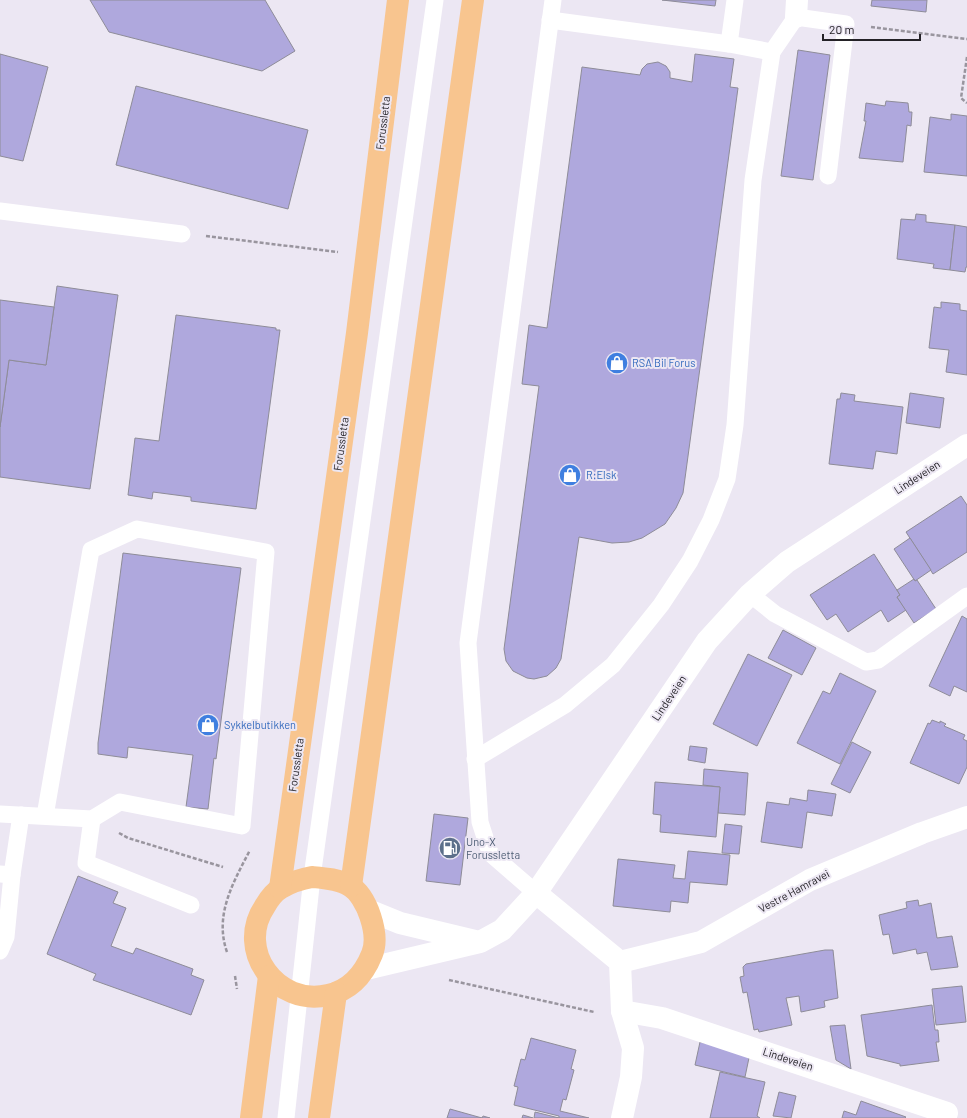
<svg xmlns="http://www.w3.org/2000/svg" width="967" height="1118" viewBox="0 0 967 1118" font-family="Barlow,sans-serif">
	<rect width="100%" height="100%" fill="#ece7f3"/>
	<!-- building -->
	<g fill="#afa8dd" stroke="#8e8c98">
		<polygon points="90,0 265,0 295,51 262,71 109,32"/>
		<polygon points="662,0 716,0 715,6"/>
		<polygon points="872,0 927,0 926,12 871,6"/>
		<polygon points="798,50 830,55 813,180 781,176"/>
		<polygon points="0,54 48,67 23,161 0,156"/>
		<polygon points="695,54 734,59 730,87 738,88 683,493 676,508 665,524 642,538 629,542 612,543 579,537 561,659 556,668 547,676 534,679 527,678 513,671 506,661 504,649 539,386 522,384 529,325 547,328 582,67 640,75 642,69 647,64 658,62 666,66 670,72 670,78 692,82"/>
		<polygon points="136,86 308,130 288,209 116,165"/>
		<polygon points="886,101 908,103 909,112 912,112 911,126 907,125 903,162 859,158 866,121 864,121 866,103 885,106"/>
		<polygon points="951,114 967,116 967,176 924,172 930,117 951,120"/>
		<polygon points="916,214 926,215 926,222 955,225 950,270 933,268 934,264 897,259 901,219 915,220"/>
		<polygon points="955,225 967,227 967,267 966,267 965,272 950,270"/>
		<polygon points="57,286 118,295 90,489 0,477 0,427 9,360 46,365"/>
		<polygon points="0,300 54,307 46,365 9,360 0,427"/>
		<polygon points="941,302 960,304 960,310 967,311 967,375 946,372 949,350 929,348 934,307 941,308"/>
		<polygon points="176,315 276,328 276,330 280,330 256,509 191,501 191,497 153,492 152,499 128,495 135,438 159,441"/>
		<polygon points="841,393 855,395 854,401 903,407 897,454 876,451 873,469 829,464 837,399 840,399"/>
		<polygon points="910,393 944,398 940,428 906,423"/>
		<polygon points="961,496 967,505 967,552 933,574 906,532"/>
		<polygon points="910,538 931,570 915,581 894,549"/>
		<polygon points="123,553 241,568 216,759 214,758 208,809 186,807 193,755 128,747 127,758 98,754 98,743"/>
		<polygon points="874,554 900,595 897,597 906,610 888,622 881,610 848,632 836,614 827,620 810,595"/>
		<polygon points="914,579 915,581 917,580 936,609 914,623 897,597 900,595 897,590"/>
		<polygon points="962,616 967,619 967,692 954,686 950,696 929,686"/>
		<polygon points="783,630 816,648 802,675 768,658"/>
		<polygon points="748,654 792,675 757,746 713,724"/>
		<polygon points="840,673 876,691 840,764 797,743 823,691 830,694"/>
		<polygon points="932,720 940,723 940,721 946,724 944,726 965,735 963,739 967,741 967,767 959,784 910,763 928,723 930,724"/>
		<polygon points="852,742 871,752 850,793 831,784"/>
		<polygon points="690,746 707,748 705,763 688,760"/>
		<polygon points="704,769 748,773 745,815 718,813 720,787 703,785"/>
		<polygon points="655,782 720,787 716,837 660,832 661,815 653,814"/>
		<polygon points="808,790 836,794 832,816 807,812 802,848 761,842 767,802 789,805 790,798 807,801"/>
		<polygon points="434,814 468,818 460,885 426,881"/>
		<polygon points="725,824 742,826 739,854 722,853"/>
		<polygon points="688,851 730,855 727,885 690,882 688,903 671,901 670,912 613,906 618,859 675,865 673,878 685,879"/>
		<polygon points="78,876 118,892 113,903 126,908 111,946 133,954 136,948 193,969 191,975 204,980 191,1015 93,980 96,974 47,954"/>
		<polygon points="918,900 919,906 931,903 937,938 952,936 958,967 931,970 927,952 917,954 916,949 893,954 889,934 883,935 879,915 907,908 906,902"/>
		<polygon points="825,950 833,950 838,998 824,1001 825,1007 801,1012 799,996 786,998 792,1025 759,1032 758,1029 754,1030 747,992 743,993 740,977 744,976 743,967 746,964"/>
		<polygon points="962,986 966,1022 936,1025 932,989"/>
		<polygon points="932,1005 935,1030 938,1030 939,1042 936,1042 939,1061 900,1066 900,1064 867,1056 861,1015"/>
		<polygon points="845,1025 851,1069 836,1060 830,1026"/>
		<polygon points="531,1038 576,1050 571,1069 574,1070 566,1100 563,1099 560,1111 589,1118 534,1118 535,1112 559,1118 559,1116 514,1105 518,1087 514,1086 521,1059 525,1060"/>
		<polygon points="700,1042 750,1053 745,1077 695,1065"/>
		<polygon points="720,1072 765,1082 757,1116 760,1118 710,1118"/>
		<polygon points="779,1092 796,1096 791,1118 773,1116"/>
		<polygon points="861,1101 906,1117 905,1118 842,1118 844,1111 856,1115"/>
		<polygon points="450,1109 482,1118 483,1116 490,1118 447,1118"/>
		<polygon points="523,1115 533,1118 522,1118"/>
	</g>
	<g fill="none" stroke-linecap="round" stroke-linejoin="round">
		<!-- path -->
		<g stroke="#99959e" stroke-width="2.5" stroke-dasharray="4 2" stroke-linecap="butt">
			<polyline points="871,27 967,39"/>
			<polyline points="967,57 961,98 967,103"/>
			<polyline points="206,236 338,252"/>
			<polyline points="119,833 128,838 223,867"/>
			<path d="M 227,952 C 214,915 233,883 250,850"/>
			<polyline points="235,976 237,989"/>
			<polyline points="449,980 594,1012"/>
		</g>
		<!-- lane -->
		<g stroke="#fff" stroke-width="17">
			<polyline points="550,20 729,44 772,52 796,17 846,24 828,176"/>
			<polyline points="729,44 735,0"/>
			<polyline points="0,211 182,234"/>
			<polyline points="750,594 775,614 866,662 878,660 967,596"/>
			<polyline points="475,759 565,705 613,665 661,605 690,561 711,520 727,479 735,425 753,180 772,52"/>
			<polyline points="0,814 92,819 120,802 242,826 266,552 137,529 91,550 45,816"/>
			<polyline points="92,819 86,863 191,905"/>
			<polyline points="0,874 12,875 21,815"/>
			<polyline points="536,893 490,853 480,822 468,643 553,0"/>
			<polyline points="0,951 6,937 12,875"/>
			<polyline points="286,1118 312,877 435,0"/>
		</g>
		<!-- street -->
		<g stroke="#fff" stroke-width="22">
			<polyline points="796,17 797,0"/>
			<polyline points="368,910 400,923 475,941"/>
			<polyline points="620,962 701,942 810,880 922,833 967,817"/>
			<polyline points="366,969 480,942 502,930 536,893"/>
			<polyline points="622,1011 662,1018 947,1113 945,1118"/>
			<polyline points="622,1118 631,1077 633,1048 622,1011 620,962 536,893 707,641 750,594 787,562 967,445"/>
		</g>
		<!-- primary -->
		<g stroke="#f8c58f" stroke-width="22">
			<path d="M 312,877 C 324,878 339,879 350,886 C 367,896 380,935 372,954 C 364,974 351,990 328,995 C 277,1007 235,950 265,906 C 269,899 274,892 281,888 C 291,882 301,879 312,877 Z"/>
			<polyline points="351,886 473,0"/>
			<polyline points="280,888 357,333 398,0"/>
			<polyline points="251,1118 269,976"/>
			<polyline points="319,1118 336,993"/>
		</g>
	</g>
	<!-- icons -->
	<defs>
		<g id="shop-disc" transform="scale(1.15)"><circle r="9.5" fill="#3f7fe0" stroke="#ece7f3"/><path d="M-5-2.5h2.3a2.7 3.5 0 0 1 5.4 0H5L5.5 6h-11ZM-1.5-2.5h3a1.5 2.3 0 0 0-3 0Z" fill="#fff"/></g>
		<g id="fuel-disc" transform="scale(1.15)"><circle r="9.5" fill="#5c6f8a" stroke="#ece7f3"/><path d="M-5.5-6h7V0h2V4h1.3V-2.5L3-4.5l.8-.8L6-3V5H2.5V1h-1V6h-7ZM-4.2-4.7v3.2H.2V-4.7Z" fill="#fff"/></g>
	</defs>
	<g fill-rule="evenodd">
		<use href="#shop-disc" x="617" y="363"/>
		<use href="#shop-disc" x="570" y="475"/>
		<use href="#shop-disc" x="208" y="725"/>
		<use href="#fuel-disc" x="450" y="848"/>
	</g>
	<g text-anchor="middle" stroke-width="4" stroke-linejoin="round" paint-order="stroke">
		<!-- street labels -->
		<g font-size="11" fill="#242227" stroke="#ece7f3">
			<text transform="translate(383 123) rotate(-83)" y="4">Forussletta</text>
			<text transform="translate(341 444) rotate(-82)" y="4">Forussletta</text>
			<text transform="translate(917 477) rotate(-33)" y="4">Lindeveien</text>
			<text transform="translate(669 698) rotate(-56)" y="4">Lindeveien</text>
			<text transform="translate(296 765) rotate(-82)" y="4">Forussletta</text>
			<text transform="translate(794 891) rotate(-28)" y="4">Vestre Hamravei</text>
			<text transform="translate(788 1059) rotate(18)" y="4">Lindeveien</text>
		</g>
		<!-- shop labels -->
		<g font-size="11" fill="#366cbe" stroke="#ece7f3" text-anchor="start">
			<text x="632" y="367">RSA Bil Forus</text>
			<text x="586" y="479">R:Elsk</text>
			<text x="224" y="729">Sykkelbutikken</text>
		</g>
		<!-- service labels -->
		<g font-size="11" fill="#4e5e75" stroke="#ece7f3" text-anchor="start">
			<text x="466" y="846">Uno-X<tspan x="466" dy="13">Forussletta</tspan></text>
		</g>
	</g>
	<!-- scale -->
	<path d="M823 34v6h97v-6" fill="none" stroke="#242227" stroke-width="2"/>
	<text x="829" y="34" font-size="12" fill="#242227" stroke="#ece7f3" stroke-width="3" paint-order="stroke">20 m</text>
</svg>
